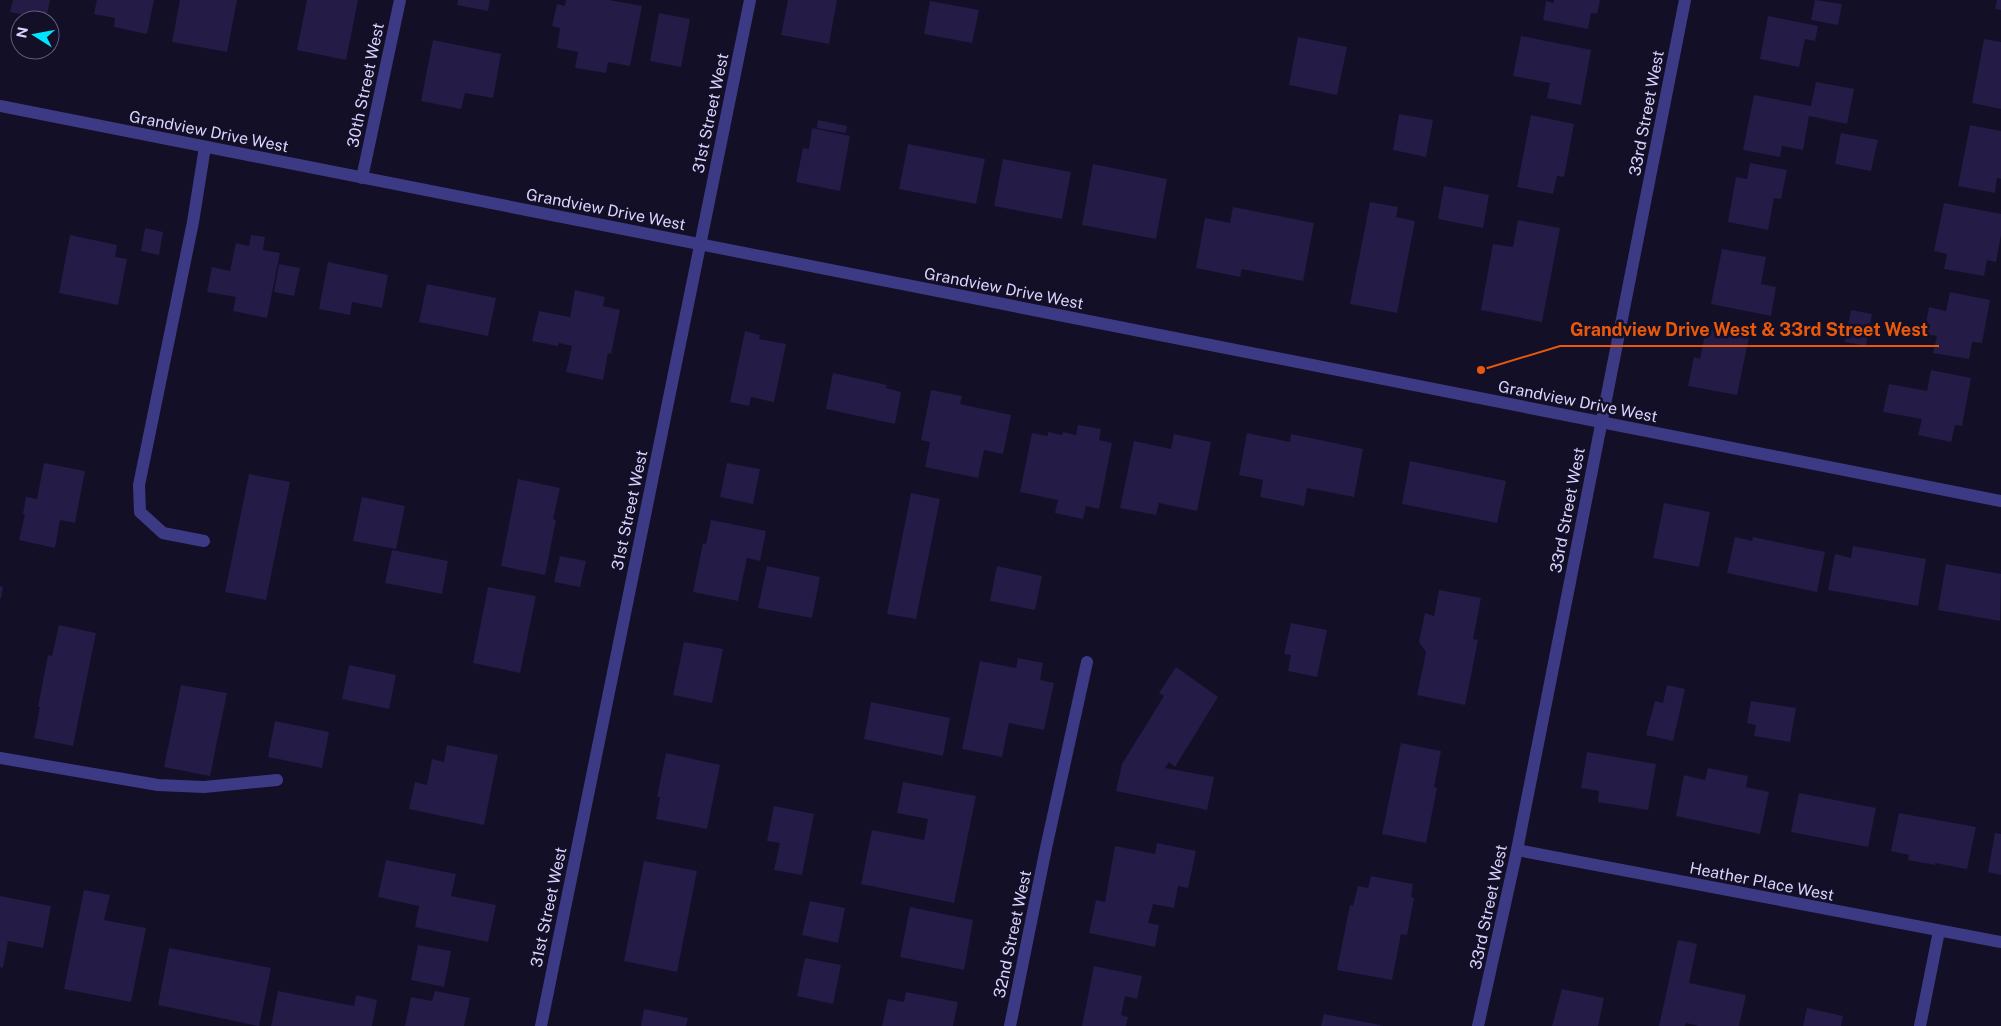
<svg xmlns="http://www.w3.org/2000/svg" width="2001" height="1026" viewBox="0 0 2001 1026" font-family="'Public Sans',sans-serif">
	<rect width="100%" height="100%" fill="#130f26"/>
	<!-- building -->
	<g fill="#241b47">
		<polygon points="13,0 50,0 46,19 10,12"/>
		<polygon points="97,0 154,0 147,34 114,27 115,18 94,14"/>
		<polygon points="180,0 237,0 227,52 172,42"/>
		<polygon points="307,0 358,0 346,60 297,50"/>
		<polygon points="458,0 490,0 488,11 457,5"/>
		<polygon points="566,0 609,0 642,6 630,66 608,62 606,73 575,68 578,52 557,48 560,28 552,26 557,4 565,6"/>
		<polygon points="788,0 837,0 829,44 781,35"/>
		<polygon points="1554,0 1600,0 1597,14 1591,13 1588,29 1543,20 1546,1 1554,3"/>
		<polygon points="1815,0 1842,4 1838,25 1811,20"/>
		<polygon points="1997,0 2001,0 2001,10 1995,9"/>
		<polygon points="930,1 979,10 972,43 924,34"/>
		<polygon points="659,13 690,19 681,67 650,61"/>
		<polygon points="1768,16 1818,26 1815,41 1805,39 1799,67 1760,59"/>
		<polygon points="1521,36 1591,50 1581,105 1547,98 1550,83 1513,76"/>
		<polygon points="1298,37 1347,47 1337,95 1289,85"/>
		<polygon points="1984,39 2001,42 2001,109 1972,103"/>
		<polygon points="433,40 501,54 493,98 465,93 461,109 421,101"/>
		<polygon points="1816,82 1854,89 1847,124 1809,116 1803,150 1782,146 1780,157 1743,150 1754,95 1811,106"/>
		<polygon points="1399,114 1433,120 1426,157 1393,150"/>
		<polygon points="1531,115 1574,124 1564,177 1557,176 1553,194 1517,187"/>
		<polygon points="818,120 847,126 846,133 817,128"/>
		<polygon points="1970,125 2001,131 2001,179 1997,178 1995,193 1958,186"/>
		<polygon points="812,128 850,136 840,191 796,182 803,148 809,149"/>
		<polygon points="1841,133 1878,140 1871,171 1835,164"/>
		<polygon points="908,144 985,159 976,204 899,189"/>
		<polygon points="1003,159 1071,172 1062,219 994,206"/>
		<polygon points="1750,163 1787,170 1781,199 1774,198 1768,230 1728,222 1736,177 1747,179"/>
		<polygon points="1093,164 1167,179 1156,239 1082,225"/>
		<polygon points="1444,186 1489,195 1483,228 1438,219"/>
		<polygon points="1370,202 1398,207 1396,217 1415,221 1397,313 1350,304"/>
		<polygon points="1944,203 2001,214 2001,235 1996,262 1987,260 1984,276 1944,269 1947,254 1934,251"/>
		<polygon points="1233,207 1314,223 1303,281 1242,269 1240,277 1196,268 1205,218 1230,223"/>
		<polygon points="1518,220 1560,228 1542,322 1481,310 1493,244 1513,247"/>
		<polygon points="145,228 163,232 159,255 141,251"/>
		<polygon points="70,235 117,245 115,257 127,259 118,305 59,293"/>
		<polygon points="251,235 265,237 263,250 280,253 267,318 233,311 236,297 207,292 212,267 230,271 236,243 249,246"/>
		<polygon points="1722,249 1766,257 1761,284 1776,287 1771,316 1711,304"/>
		<polygon points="328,262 388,275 382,308 352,302 350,315 319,309"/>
		<polygon points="279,264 300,268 294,296 274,292"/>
		<polygon points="427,284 496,298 488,336 419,322"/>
		<polygon points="575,290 605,297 603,306 620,310 611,354 608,353 603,380 566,372 572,346 559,343 558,346 532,341 539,311 570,317"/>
		<polygon points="1950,292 1990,300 1982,343 1972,342 1969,359 1933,353 1937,336 1924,334 1929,307 1946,311"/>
		<polygon points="1851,310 1872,314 1866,346 1845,342"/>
		<polygon points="1706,329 1749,337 1737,395 1688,386 1694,357 1700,359"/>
		<polygon points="745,331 760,335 759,339 786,344 774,402 751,397 749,406 730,402"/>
		<polygon points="1931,370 1971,378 1962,426 1955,425 1951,442 1918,435 1922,419 1883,412 1889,384 1927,391"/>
		<polygon points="833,373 887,385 886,388 901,392 895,424 826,409"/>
		<polygon points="931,390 962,396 960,404 1011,415 1003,454 984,450 978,478 925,467 930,442 921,440"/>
		<polygon points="1078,425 1101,429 1099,440 1112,443 1099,509 1086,506 1083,519 1055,513 1058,500 1020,492 1032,433 1048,436 1048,432 1062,435 1063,432 1076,435"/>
		<polygon points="1247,433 1290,442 1291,434 1363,449 1354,497 1307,488 1304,506 1260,497 1263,480 1239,475"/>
		<polygon points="1174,434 1211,442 1197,511 1159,503 1156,515 1120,508 1134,441 1171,449"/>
		<polygon points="1410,461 1506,481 1497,523 1402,504"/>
		<polygon points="44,463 85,471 75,523 60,520 55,548 19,540 25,514 23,514 26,497 37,499"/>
		<polygon points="727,463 760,469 753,504 720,497"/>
		<polygon points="249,474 290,482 266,600 225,592"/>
		<polygon points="518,479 560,488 553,519 556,520 545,575 501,566"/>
		<polygon points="911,493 940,499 916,619 887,614"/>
		<polygon points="362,497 405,506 396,549 353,541"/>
		<polygon points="1664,503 1710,512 1699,567 1653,558"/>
		<polygon points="711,520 766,531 760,561 747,558 738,601 693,592 703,543 706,544"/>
		<polygon points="1735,537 1752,541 1753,537 1825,552 1817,592 1727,573"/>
		<polygon points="1853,546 1926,559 1918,606 1828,590 1835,554 1851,558"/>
		<polygon points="392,550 448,561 442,594 385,583"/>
		<polygon points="560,556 586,561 580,587 554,582"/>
		<polygon points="1946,564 2001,574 2000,621 1938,610"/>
		<polygon points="767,566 820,577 812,618 758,608"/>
		<polygon points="997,566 1042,576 1035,610 990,601"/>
		<polygon points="0,586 3,587 1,599 0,598"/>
		<polygon points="488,587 536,596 520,673 473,663"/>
		<polygon points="1439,590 1481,598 1473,639 1478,640 1465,705 1417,695 1426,652 1419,642 1425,613 1434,616"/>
		<polygon points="1291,623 1327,630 1317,677 1288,671 1291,655 1284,654"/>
		<polygon points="59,625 96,633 73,746 34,738 40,707 38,707 48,655 52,656"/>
		<polygon points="684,642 723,649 712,703 673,695"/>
		<polygon points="1018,658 1043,663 1040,680 1054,683 1044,730 1009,723 1002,757 962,749 980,661 1016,668"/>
		<polygon points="349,665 396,675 389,709 342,699"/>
		<polygon points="1176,667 1218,697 1175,767 1169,762 1165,768 1214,777 1207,810 1116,791 1122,764 1164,696 1159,693"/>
		<polygon points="181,685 227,693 210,776 164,767"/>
		<polygon points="1667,685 1685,689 1673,741 1646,735 1655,701 1663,703"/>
		<polygon points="1751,701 1796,708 1790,742 1754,736 1756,725 1747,723"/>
		<polygon points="871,702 950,718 943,756 864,739"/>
		<polygon points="275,721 329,732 322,768 268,757"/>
		<polygon points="1401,743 1441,751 1434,787 1437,788 1426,843 1382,834"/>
		<polygon points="447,745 498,755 484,825 409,809 415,782 427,785 432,759 444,762"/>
		<polygon points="1587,752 1656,764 1648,810 1598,802 1599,791 1581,788"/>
		<polygon points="666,753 720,765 707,829 656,819 660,797 657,797"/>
		<polygon points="1708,768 1748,776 1746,787 1769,792 1760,834 1676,816 1684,775 1705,780"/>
		<polygon points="903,782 976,796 954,903 861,884 872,830 924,840 928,819 897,813"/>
		<polygon points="1799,793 1876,808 1868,847 1791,832"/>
		<polygon points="774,806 814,814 802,875 774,870 780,843 767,841"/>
		<polygon points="1899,813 1976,827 1967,869 1935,863 1935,865 1908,860 1909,855 1891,851"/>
		<polygon points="1995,833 2001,834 2001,875 1988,872"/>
		<polygon points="1157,843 1196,851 1188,888 1178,886 1174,908 1153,904 1148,923 1159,925 1155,947 1089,933 1096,900 1105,902 1115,846 1155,854"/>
		<polygon points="386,860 456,874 451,896 496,905 488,942 415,927 419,906 378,897"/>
		<polygon points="644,861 697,871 677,972 624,961"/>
		<polygon points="1371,876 1413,884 1411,897 1414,898 1407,935 1401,934 1392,980 1337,970 1350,905 1353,906 1358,886 1368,888"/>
		<polygon points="84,890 110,895 104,920 146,928 131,1002 64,989"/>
		<polygon points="0,896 51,906 43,948 8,941 3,968 0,967"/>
		<polygon points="810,901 845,908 838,943 802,935"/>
		<polygon points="910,907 973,920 964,970 900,957"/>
		<polygon points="1678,940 1697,944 1689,983 1746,995 1739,1026 1699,1026 1686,1023 1685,1026 1659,1026"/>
		<polygon points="418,945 451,951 444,987 411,980"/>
		<polygon points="169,948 271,968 259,1026 158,1005"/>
		<polygon points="805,958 841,965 833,1004 797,996"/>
		<polygon points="1094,966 1142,976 1137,999 1125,996 1121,1015 1128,1017 1126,1026 1082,1026"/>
		<polygon points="1562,989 1604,998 1598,1026 1552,1026"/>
		<polygon points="278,991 354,1006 356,995 377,1000 372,1026 271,1026"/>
		<polygon points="435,991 470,998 464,1026 405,1026 411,997 432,1001"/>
		<polygon points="906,992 958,1002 953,1026 882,1026 888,999 904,1002"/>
		<polygon points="1807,1008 1843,1016 1841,1026 1803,1026"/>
		<polygon points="644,1009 688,1018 686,1026 641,1026"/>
		<polygon points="1324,1014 1380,1025 1380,1026 1321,1026"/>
	</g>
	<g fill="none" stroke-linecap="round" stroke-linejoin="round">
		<!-- minor -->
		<g stroke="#3d3a85" stroke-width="12">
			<polyline points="0,106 2001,501"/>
			<polyline points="362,178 400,0"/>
			<polyline points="204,541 163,533 140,512 139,485 193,222 205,147"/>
			<polyline points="0,758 158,785 204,787 277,780"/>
			<polyline points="1517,850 2001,942"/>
			<polyline points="541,1026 750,0"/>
			<polyline points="1010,1026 1046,848 1087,662"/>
			<polyline points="1478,1026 1517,850 1685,0"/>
			<polyline points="1920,1026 1939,931"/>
		</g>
	</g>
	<g text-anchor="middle" stroke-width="5" stroke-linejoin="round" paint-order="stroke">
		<!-- street labels -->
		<g font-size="16" fill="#d9d4ff" stroke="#130f26">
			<text transform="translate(365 85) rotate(-78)" y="6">30th Street West</text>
			<text transform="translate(710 113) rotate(-78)" y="6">31st Street West</text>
			<text transform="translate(1646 113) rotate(-79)" y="6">33rd Street West</text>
			<text transform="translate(209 131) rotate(11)" y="6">Grandview Drive West</text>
			<text transform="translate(606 209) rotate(11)" y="6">Grandview Drive West</text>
			<text transform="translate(1004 288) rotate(11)" y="6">Grandview Drive West</text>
			<text transform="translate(1578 401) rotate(11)" y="6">Grandview Drive West</text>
			<text transform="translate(629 510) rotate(-78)" y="6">31st Street West</text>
			<text transform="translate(1567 510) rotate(-79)" y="6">33rd Street West</text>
			<text transform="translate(1762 881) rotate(11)" y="6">Heather Place West</text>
			<text transform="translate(548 907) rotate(-78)" y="6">31st Street West</text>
			<text transform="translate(1488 907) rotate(-78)" y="6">33rd Street West</text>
			<text transform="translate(1012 934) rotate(-78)" y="6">32nd Street West</text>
		</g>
	</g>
	<!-- callouts -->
	<path fill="none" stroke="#e8590c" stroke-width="2" d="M1481 370L1560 346H1939"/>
	<circle fill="#e8590c" stroke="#130f26" stroke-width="2" cx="1481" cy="370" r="5"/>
	<g font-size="18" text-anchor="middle" font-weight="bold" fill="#e8590c" stroke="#130f26" stroke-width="5" stroke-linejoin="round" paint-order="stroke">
		<text x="1749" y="336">Grandview Drive West &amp; 33rd Street West</text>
	</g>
	<!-- north arrow -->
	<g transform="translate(35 35) rotate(281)"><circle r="24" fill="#130f26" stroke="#625e7d"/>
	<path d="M0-4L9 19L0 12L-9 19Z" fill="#00e5ff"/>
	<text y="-8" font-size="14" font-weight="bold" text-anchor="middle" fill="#d9d4ff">N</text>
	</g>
</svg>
